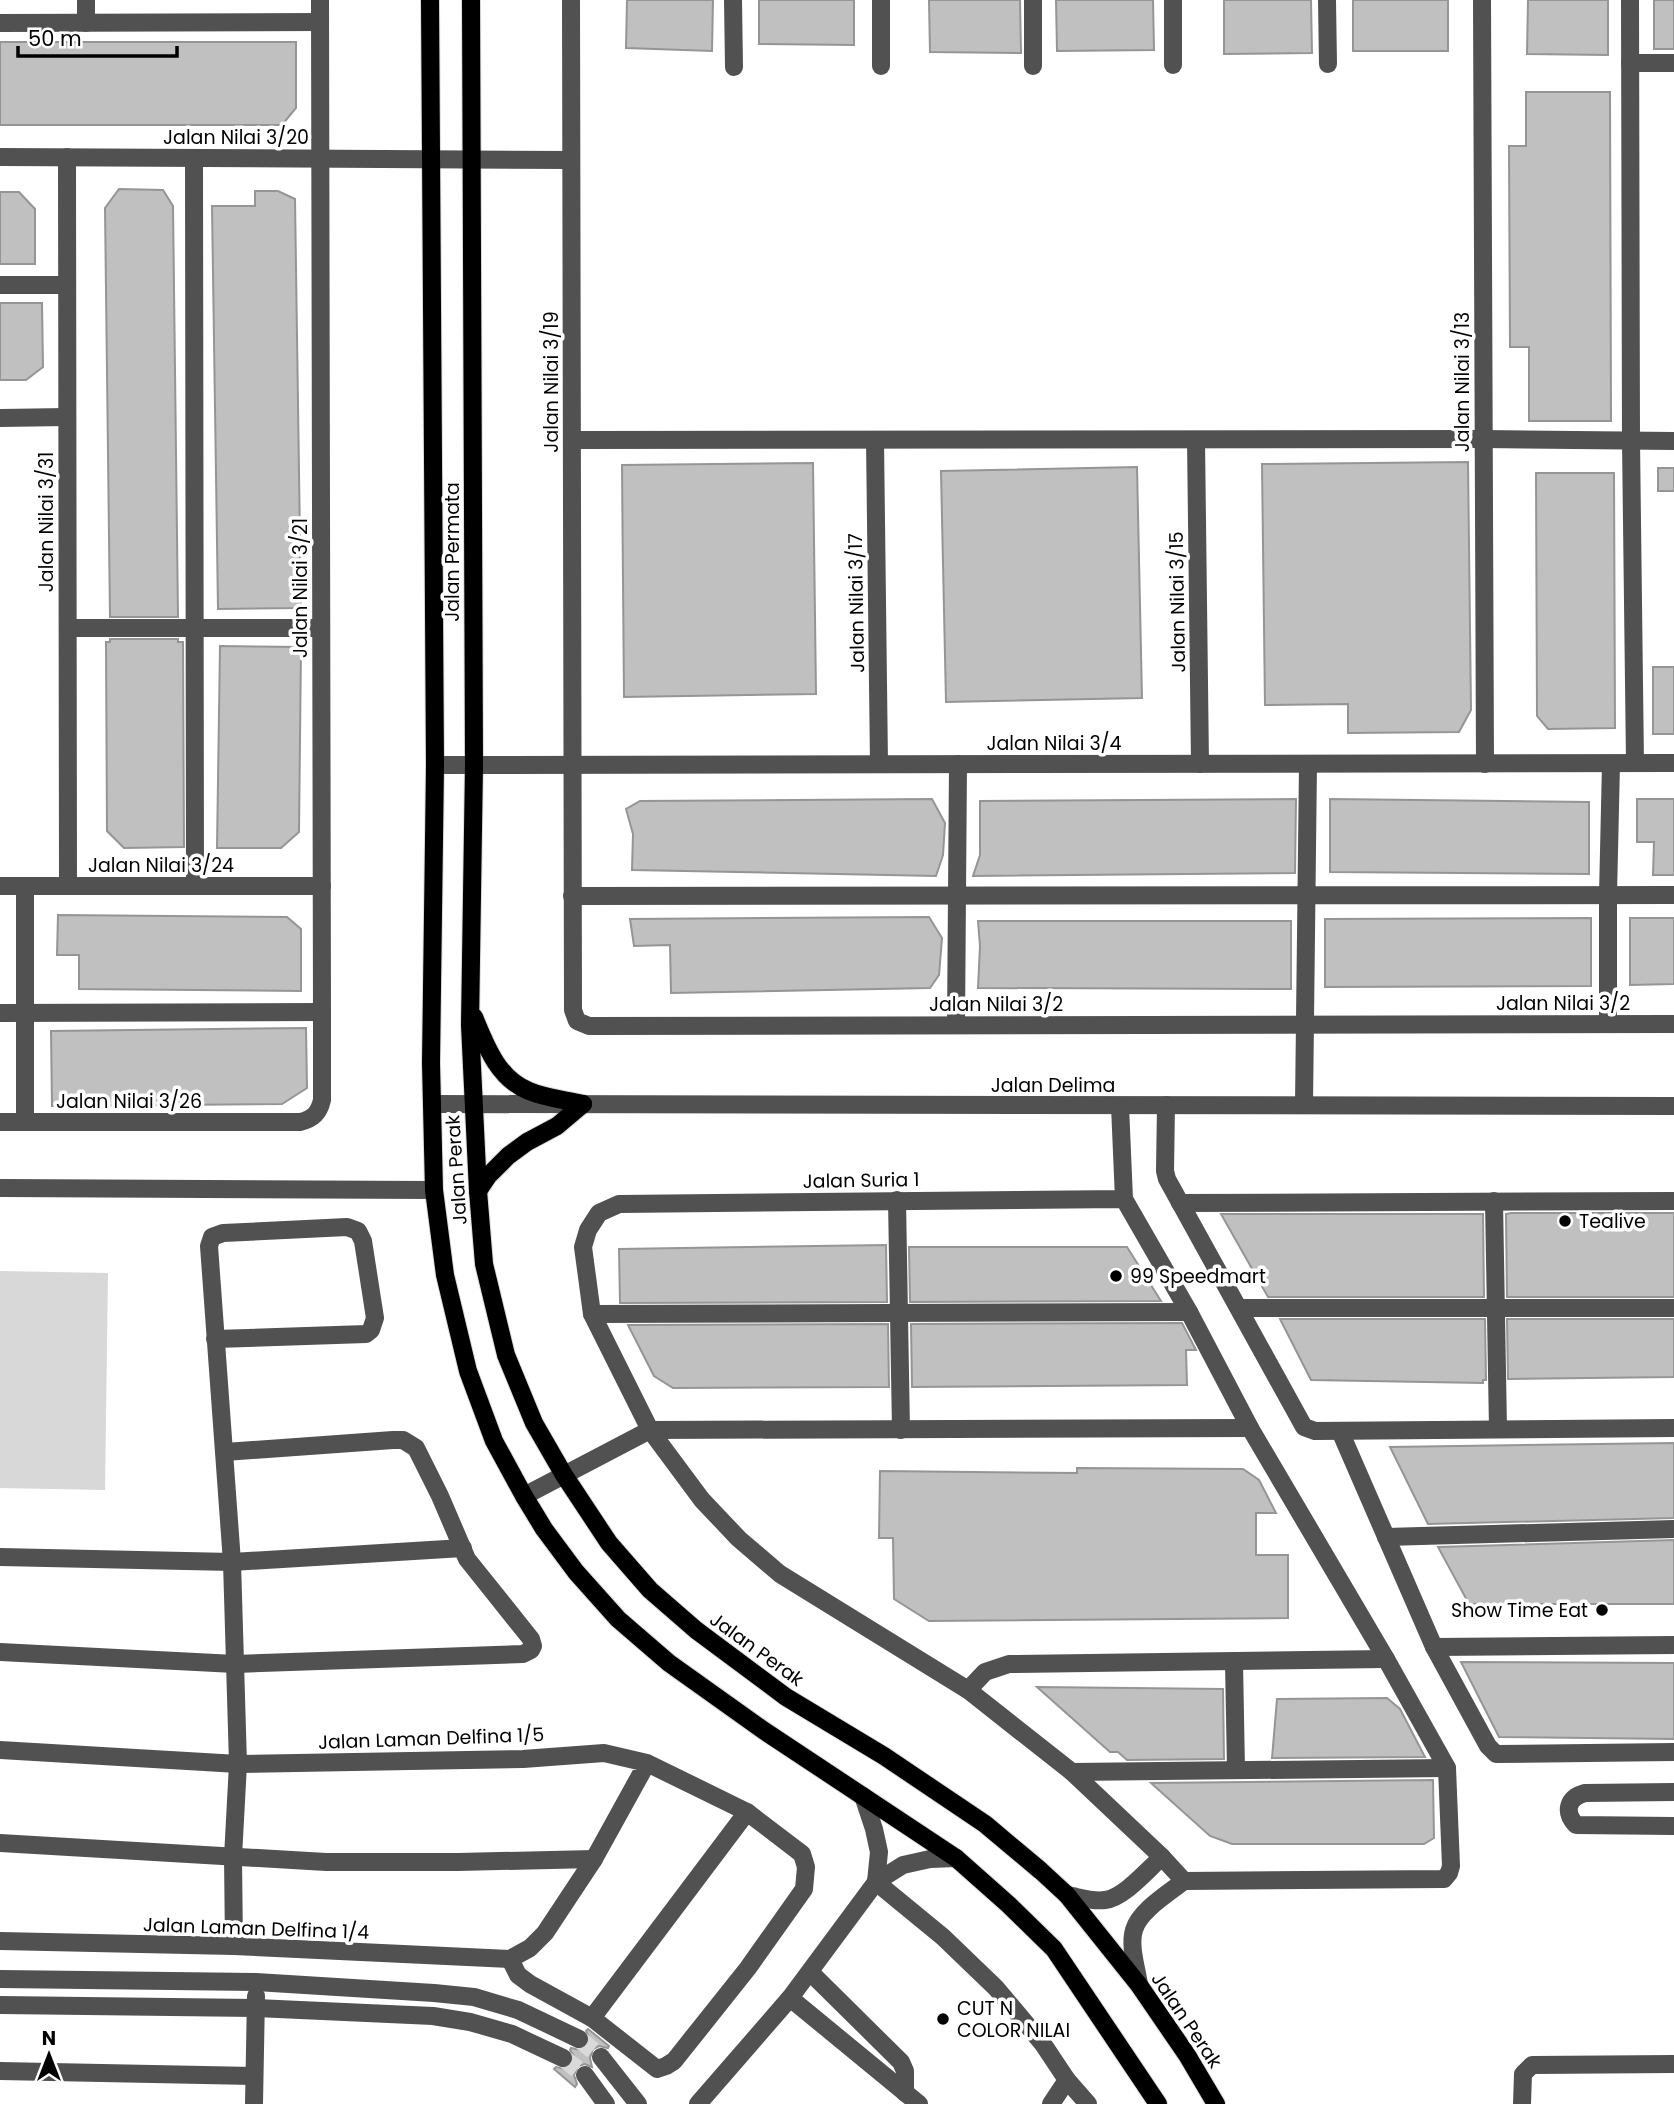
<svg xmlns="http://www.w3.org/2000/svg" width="1674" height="2104" viewBox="0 0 1674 2104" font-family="Poppins,sans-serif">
	<rect width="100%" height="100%" fill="#fff"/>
	<!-- green -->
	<polygon fill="#d8d8d8" points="0,1271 108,1273 105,1490 0,1488"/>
	<!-- building -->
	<g fill="#c0c0c0" stroke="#959595" stroke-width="2">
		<polygon points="627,0 713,0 712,51 626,48"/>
		<polygon points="759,0 854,0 854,45 759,44"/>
		<polygon points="929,0 1020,0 1021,53 930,52"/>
		<polygon points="1056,0 1153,0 1154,50 1057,51"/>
		<polygon points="1224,0 1311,0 1312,53 1224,54"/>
		<rect x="1353" y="0" width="95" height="51"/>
		<polygon points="1528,0 1608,0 1608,55 1527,54"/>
		<rect x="1654" y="0" width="20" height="49"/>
		<polygon points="0,42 296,42 296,108 282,125 0,125"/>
		<polygon points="1526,92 1610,92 1611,421 1529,421 1529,347 1510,347 1509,146 1526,146"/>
		<polygon points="119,189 163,190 173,206 178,617 110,617 105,208"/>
		<polygon points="255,191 278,191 295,199 301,608 218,609 212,206 255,206"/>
		<polygon points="0,192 19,192 35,209 35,264 0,264"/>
		<polygon points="0,303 42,303 43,367 26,380 0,380"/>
		<polygon points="1468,462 1471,710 1459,732 1348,733 1348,704 1265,705 1262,464"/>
		<polygon points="813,463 816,694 624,697 622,465"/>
		<polygon points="1137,467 1142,698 946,702 941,471"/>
		<rect x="1658" y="468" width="16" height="23"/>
		<polygon points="1536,473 1614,473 1615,728 1548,729 1537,716"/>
		<polygon points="110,639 178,639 178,642 183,642 184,847 124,848 107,831 106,642 110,642"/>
		<polygon points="220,646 301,647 299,832 281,848 217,848"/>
		<rect x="1653" y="667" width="21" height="67"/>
		<polygon points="932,799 945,823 943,855 936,876 632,870 633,834 626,809 640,801"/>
		<polygon points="1296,799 1295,873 973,876 980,855 980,801"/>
		<polygon points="1330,799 1589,802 1589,874 1330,872"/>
		<polygon points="1637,799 1674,799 1674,875 1653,875 1654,842 1637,842"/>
		<polygon points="58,915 287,917 301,929 301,991 79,989 79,955 57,955"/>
		<polygon points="929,917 942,938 939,975 930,988 671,993 670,945 634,946 630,919"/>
		<polygon points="1591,918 1591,986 1325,987 1325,919"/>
		<polygon points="1630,918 1674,918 1674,984 1630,985"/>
		<polygon points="978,921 1291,921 1291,989 978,988 980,946"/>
		<polygon points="306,1028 307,1088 282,1104 52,1106 51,1031"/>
		<polygon points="1511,1213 1674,1213 1674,1297 1507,1297 1506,1214"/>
		<polygon points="1221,1214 1483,1214 1484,1297 1268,1297"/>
		<polygon points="886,1245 887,1302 620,1303 619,1249"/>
		<polygon points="909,1247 1127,1247 1161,1301 910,1302"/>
		<polygon points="1280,1319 1485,1319 1486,1380 1483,1380 1483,1383 1311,1380"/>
		<polygon points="1507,1319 1674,1319 1674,1377 1508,1379"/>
		<polygon points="1182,1323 1196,1350 1186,1350 1187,1385 912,1387 911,1324"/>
		<polygon points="888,1324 889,1387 673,1388 654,1376 628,1325"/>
		<polygon points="1674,1443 1674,1518 1428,1524 1390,1447"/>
		<polygon points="1077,1468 1243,1469 1259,1480 1276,1513 1256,1513 1256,1555 1288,1555 1288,1618 929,1621 894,1599 893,1538 879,1538 880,1471 1077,1473"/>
		<polygon points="1674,1540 1674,1604 1469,1604 1438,1547"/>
		<polygon points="1461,1662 1674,1663 1674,1739 1499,1737"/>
		<polygon points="1037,1687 1223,1689 1224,1759 1127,1760 1118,1752 1110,1752"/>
		<polygon points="1387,1698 1400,1709 1425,1757 1272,1758 1277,1699"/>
		<polygon points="1433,1780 1434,1838 1424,1844 1232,1844 1210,1836 1151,1783"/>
		<polygon points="588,2029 609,2046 608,2048 599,2046 593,2049 590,2058 592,2067 585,2064 578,2066 574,2075 577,2084 575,2087 554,2069 556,2067 565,2069 573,2063 574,2056 570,2050 571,2048 581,2050 586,2048 590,2039 586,2031"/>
	</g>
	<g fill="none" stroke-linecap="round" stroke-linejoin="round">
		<!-- minor-tunnel -->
		<g stroke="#d9d9d9" stroke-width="18" stroke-dasharray="18 9" stroke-linecap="butt">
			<polyline points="579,2039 601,2057"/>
			<polyline points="563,2058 585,2075"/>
		</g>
		<!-- major casing -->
		<g stroke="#dbdbdb" stroke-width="20">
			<g id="major">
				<polyline points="430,0 435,765 431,1063 434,1190 445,1275 468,1371 494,1441 524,1496 544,1529 576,1572 618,1619 669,1663 763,1730 956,1858 1009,1905 1054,1949 1158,2104"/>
				<polyline points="471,0 474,765 470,1025 478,1191 484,1264 506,1355 534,1423 564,1475 609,1543 650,1590 696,1630 786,1697 884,1756 985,1824 1041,1871 1067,1895 1139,1985 1187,2055 1216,2104"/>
				<path d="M 474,1017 C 486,1046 498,1079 529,1091 C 545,1098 566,1100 583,1104"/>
				<polyline points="478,1191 488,1176 508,1156 527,1142 557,1126 583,1104"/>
			</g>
		</g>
		<!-- minor -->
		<g stroke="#515151" stroke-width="18">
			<polyline points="86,0 86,23"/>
			<polyline points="571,0 573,1010 577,1021 589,1026 1674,1024"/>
			<polyline points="733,0 734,67"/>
			<polyline points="881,0 881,66"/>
			<polyline points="1033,0 1033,66"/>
			<polyline points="1173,0 1173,65"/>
			<polyline points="1327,0 1328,64"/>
			<polyline points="1482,0 1485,764"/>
			<polyline points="1630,0 1631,441 1635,763"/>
			<polyline points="0,23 320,22"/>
			<polyline points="1630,63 1674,63"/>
			<polyline points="0,157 571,160"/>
			<polyline points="67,157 68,886"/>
			<polyline points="194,158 195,886"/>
			<polyline points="0,285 67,285"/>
			<polyline points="0,418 67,417"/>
			<polyline points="572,440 1484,439 1674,441"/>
			<polyline points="875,440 879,764"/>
			<polyline points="1196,440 1200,764"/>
			<polyline points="68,628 321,628"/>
			<polyline points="435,765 1674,763"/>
			<polyline points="0,886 322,886"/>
			<polyline points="25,886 25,1122"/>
			<polyline points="572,896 1674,895"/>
			<polyline points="0,1013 322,1012"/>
			<polyline points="1608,1024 1608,895 1611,764"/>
			<polyline points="956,1025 958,764"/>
			<polyline points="432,1104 1674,1106"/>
			<polyline points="1166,1105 1165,1171 1167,1179 1304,1427 1315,1431 1674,1428"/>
			<polyline points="1304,1105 1308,764"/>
			<polyline points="1120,1106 1124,1199 1189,1312 1250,1428 1386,1659 1447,1768 1451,1866 1449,1873 1444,1879 1184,1881 1162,1857 1072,1772 968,1690 780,1574 739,1539 702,1500 650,1430 592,1314 583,1247 588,1230 599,1213 619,1204 1124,1199"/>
			<path d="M 0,1122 L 300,1122 C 313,1119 319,1113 322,1100 L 322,1012 L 320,0"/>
			<polyline points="0,1188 434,1190"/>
			<polyline points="897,1200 901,1430"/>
			<polyline points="1494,1201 1498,1429"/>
			<polyline points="1180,1203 1674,1201"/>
			<polyline points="1239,1308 1674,1308"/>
			<polyline points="592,1314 1189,1312"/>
			<polyline points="215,1339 366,1334 371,1330 375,1318 363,1241 358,1231 347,1227 223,1233 212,1237 209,1246 232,1562 238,1764 233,1857 234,1946"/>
			<polyline points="1340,1431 1434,1647 1674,1645"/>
			<polyline points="524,1496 650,1430 1250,1428"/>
			<polyline points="1386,1537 1674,1529"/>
			<polyline points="0,1557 232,1562 463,1548"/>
			<polyline points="1434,1647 1488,1746 1496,1754 1674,1752"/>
			<polyline points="0,1652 235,1664 523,1654 531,1650 533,1646 531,1639 467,1559 440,1496 416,1448 403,1440 393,1440 225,1452"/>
			<polyline points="1234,1662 1236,1770"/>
			<polyline points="968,1690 985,1672 1009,1664 1386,1659"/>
			<polyline points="0,1750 238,1764 523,1759 604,1753 647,1763 747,1812 802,1854 806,1867 804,1889 748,1968 674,2061 666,2066 657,2069 592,2018 530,1984 518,1975 510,1959 530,1948 545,1933 594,1859 647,1763"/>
			<polyline points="1072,1772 1447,1768"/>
			<path d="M 1674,1792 L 1585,1793 C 1567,1798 1564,1812 1576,1825 L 1674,1826"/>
			<polyline points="863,1796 874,1829 879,1852 876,1882"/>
			<polyline points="0,1843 326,1862 458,1862 594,1859"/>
			<polyline points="876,1882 943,1937 996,1988 1043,2044 1067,2080 1088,2104"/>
			<path d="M 1067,1895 C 1079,1897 1092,1902 1105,1900 C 1124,1898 1148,1869 1162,1857"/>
			<polyline points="0,1941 234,1946 510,1959"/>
			<polyline points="810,1972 901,2062 905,2071 905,2093"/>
			<polyline points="0,1979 256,1982 434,1993 474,1997 518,2010 579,2039"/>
			<path d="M 1139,1985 C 1137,1969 1129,1946 1134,1930 C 1139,1911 1169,1893 1184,1881"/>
			<polyline points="790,1998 919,2104"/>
			<polyline points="0,2005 256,2008 433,2016 470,2022 512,2034 563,2058"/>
			<polyline points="592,2018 747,1812"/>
			<polyline points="601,2057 638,2104"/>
			<polyline points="0,2071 254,2076"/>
			<polyline points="585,2075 606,2104"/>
			<polyline points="254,2104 256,1996"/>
			<polyline points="698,2104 790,1998 876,1882 903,1865 930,1859 956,1858"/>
			<polyline points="1051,2104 1067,2080"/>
			<polyline points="1522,2104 1523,2074 1532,2065 1674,2064"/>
		</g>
		<!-- major -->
		<use href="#major" stroke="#000" stroke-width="18"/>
	</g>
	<!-- markers -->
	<g fill="#000" stroke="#fff" stroke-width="2.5">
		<circle cx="1565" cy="1221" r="7"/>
		<circle cx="1116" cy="1276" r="7"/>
		<circle cx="1602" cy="1610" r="7"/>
		<circle cx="943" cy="2019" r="7"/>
	</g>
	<g text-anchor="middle" stroke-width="7" stroke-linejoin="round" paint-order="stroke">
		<!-- street labels -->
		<g font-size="19" fill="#000" stroke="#fff">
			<text x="236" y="144">Jalan Nilai 3/20</text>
			<text transform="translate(551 382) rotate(-90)" y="7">Jalan Nilai 3/19</text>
			<text transform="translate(1462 382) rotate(-90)" y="7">Jalan Nilai 3/13</text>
			<text transform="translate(46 522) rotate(-90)" y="7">Jalan Nilai 3/31</text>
			<text transform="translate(452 552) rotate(-90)" y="7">Jalan Permata</text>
			<text transform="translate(300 588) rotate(-90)" y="7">Jalan Nilai 3/21</text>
			<text transform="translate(1177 602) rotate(-91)" y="7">Jalan Nilai 3/15</text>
			<text transform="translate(856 603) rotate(-91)" y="7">Jalan Nilai 3/17</text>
			<text x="1054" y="750">Jalan Nilai 3/4</text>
			<text x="161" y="872">Jalan Nilai 3/24</text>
			<text x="1563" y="1010">Jalan Nilai 3/2</text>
			<text x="996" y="1011">Jalan Nilai 3/2</text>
			<text x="1053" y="1092">Jalan Delima</text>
			<text x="129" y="1108">Jalan Nilai 3/26</text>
			<text transform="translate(456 1170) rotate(-94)" y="7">Jalan Perak</text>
			<text transform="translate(861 1180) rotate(-1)" y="7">Jalan Suria 1</text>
			<text transform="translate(757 1649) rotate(36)" y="7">Jalan Perak</text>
			<text transform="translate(431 1738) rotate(-2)" y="7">Jalan Laman Delfina 1/5</text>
			<text transform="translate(256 1928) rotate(2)" y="7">Jalan Laman Delfina 1/4</text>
			<text transform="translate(1187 2020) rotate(56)" y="7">Jalan Perak</text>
		</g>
		<!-- poi labels -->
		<g font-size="19" fill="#000" stroke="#fff" text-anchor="start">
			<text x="1579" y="1228">Tealive</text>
			<text x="1130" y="1283">99 Speedmart</text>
			<text x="1588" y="1617" text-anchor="end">Show Time Eat</text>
			<text x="957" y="2015">CUT N<tspan x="957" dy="22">COLOR NILAI</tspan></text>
		</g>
	</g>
	<!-- north arrow -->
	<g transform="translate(49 2055)" stroke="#ffffff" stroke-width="5" paint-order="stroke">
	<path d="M0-5L12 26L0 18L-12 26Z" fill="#000000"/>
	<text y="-10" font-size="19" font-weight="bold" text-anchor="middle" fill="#000000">N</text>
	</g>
	<!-- scale -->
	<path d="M18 46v10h159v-10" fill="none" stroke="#000000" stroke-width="3.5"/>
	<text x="28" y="46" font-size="21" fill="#000000" stroke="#ffffff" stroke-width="5" paint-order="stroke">50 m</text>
</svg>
